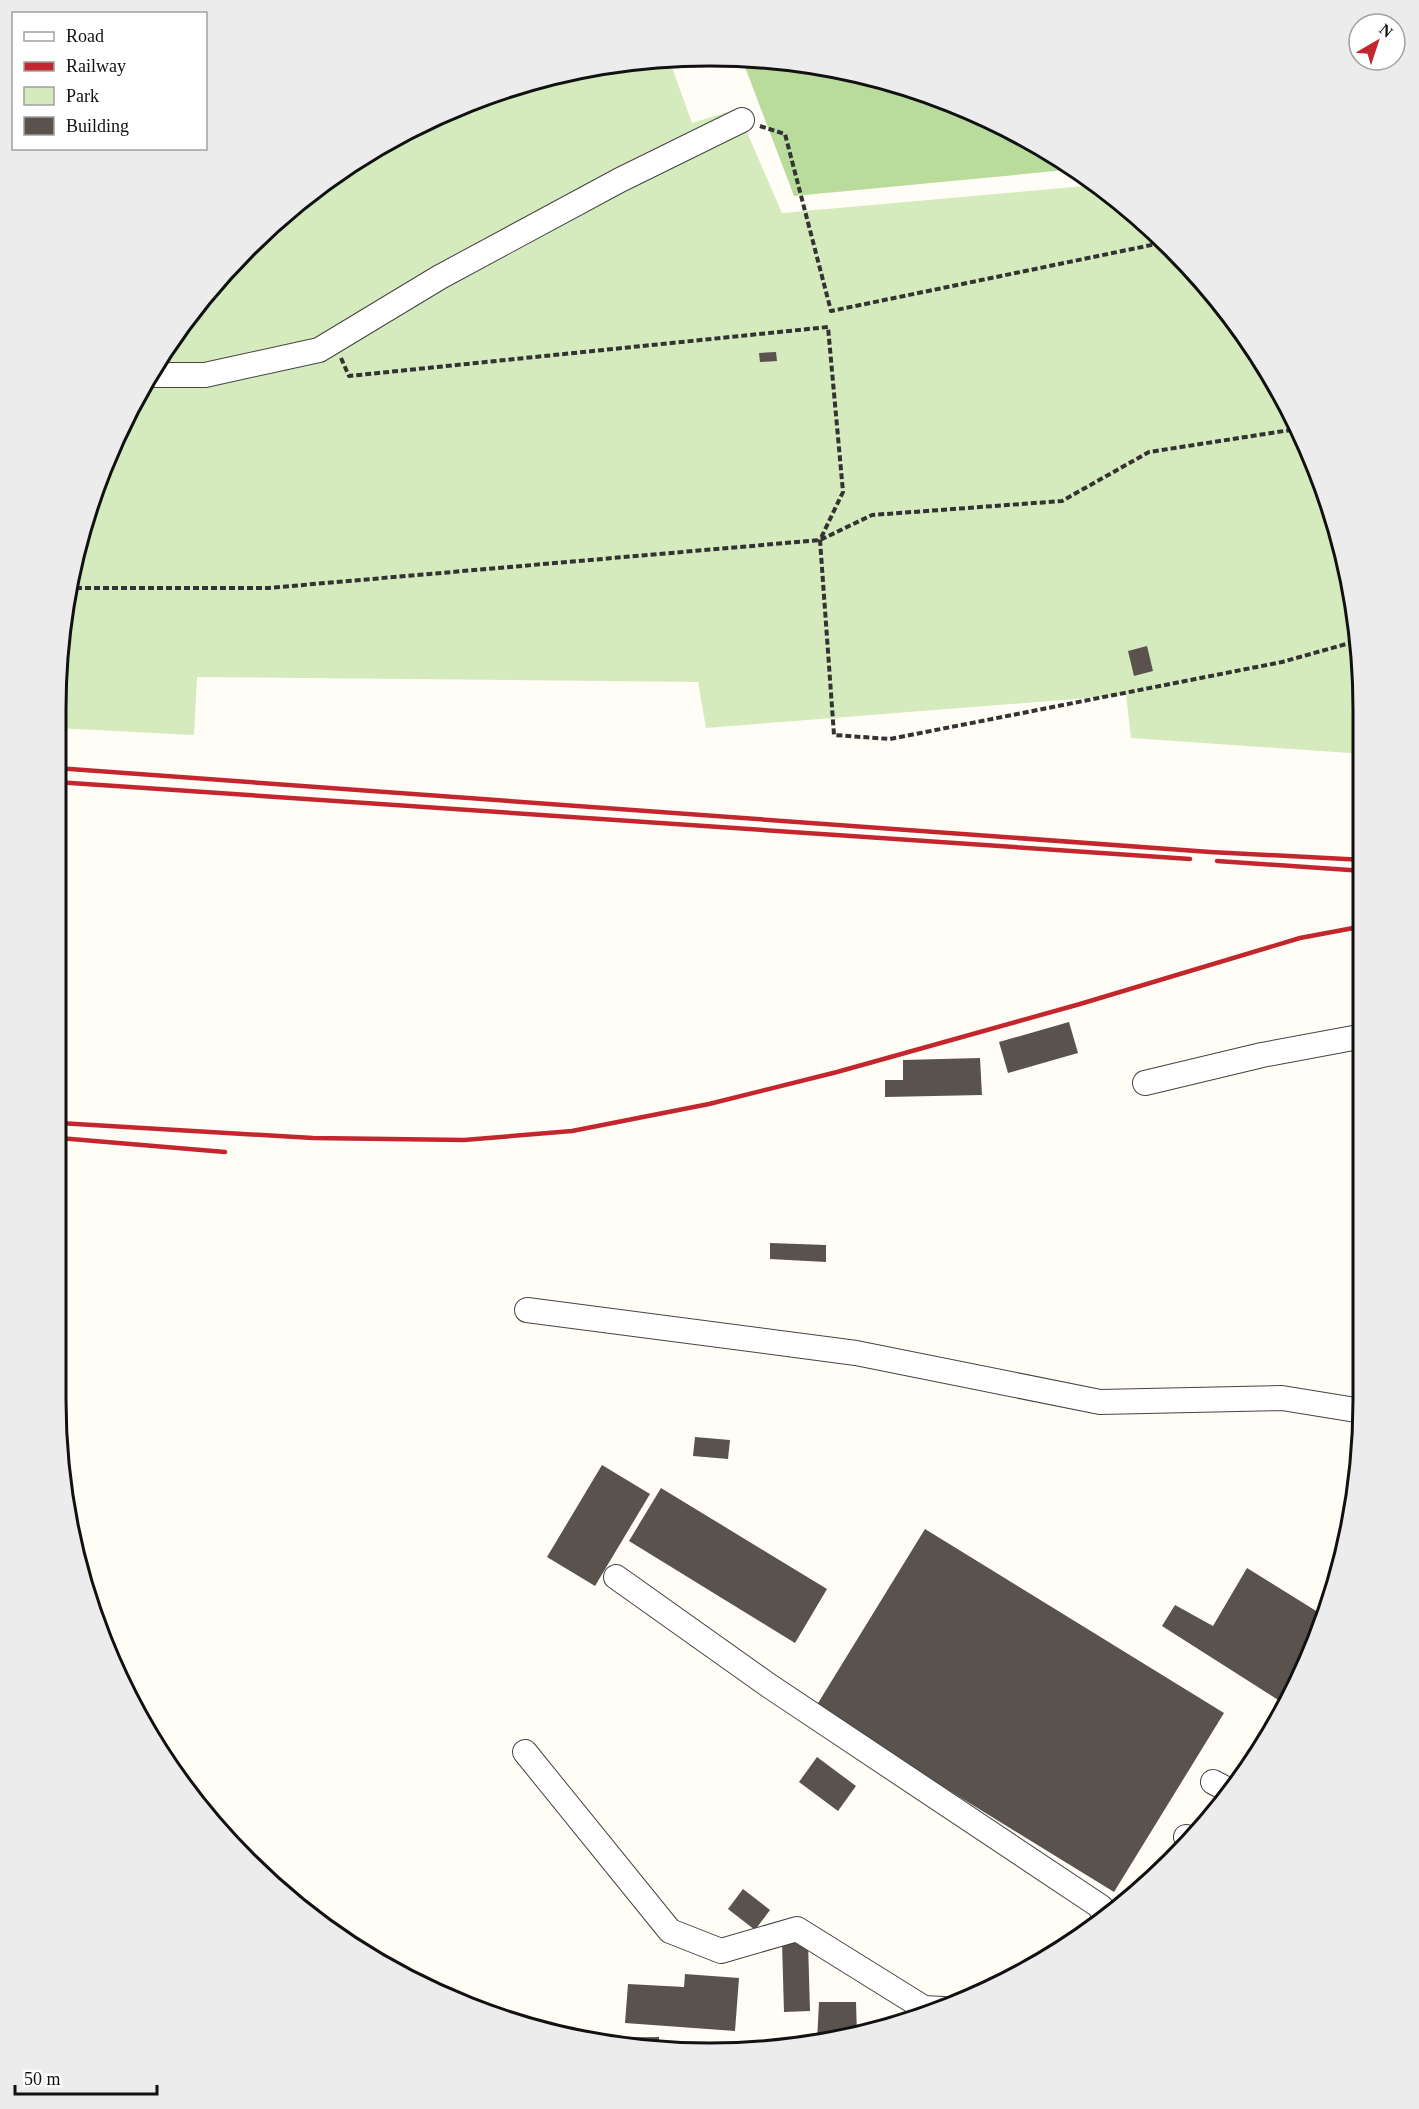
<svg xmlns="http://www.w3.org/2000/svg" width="1419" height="2109" viewBox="0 0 1419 2109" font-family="'Times New Roman',serif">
	<rect width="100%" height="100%" fill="#fffdf5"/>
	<!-- green -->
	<polygon fill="#d5ebbd" points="669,59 692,123 737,109 782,213 1096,185 1172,247 1253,346 1314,459 1351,582 1363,709 1364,754 1131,738 1126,695 706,728 698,682 197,677 194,735 56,728 56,709 68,582 123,420 190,312 247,247 346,166 459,105 582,68"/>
	<!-- forest -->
	<polygon fill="#b9dc9c" points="742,59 837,68 959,105 1077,169 794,196"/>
	<!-- building -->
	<g fill="#5a524d">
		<polygon points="776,352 777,361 760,362 759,353"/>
		<polygon points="1147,646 1153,671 1134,676 1128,651"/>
		<polygon points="1069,1022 1078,1053 1008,1073 999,1042"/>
		<polygon points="980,1058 982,1095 885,1097 885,1080 903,1080 903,1060"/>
		<polygon points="770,1243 826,1245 826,1262 770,1259"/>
		<polygon points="695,1437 730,1440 728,1459 693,1456"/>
		<polygon points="602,1465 650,1494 595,1586 547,1557"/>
		<polygon points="661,1488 827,1589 795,1643 629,1541"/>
		<polygon points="925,1529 1224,1713 1114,1892 815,1708"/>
		<polygon points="1247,1568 1321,1614 1296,1689 1286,1705 1162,1626 1175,1605 1213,1626"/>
		<polygon points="817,1757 856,1786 838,1811 799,1782"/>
		<polygon points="743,1889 770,1910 755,1930 728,1909"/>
		<polygon points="782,1942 808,1942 810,2011 784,2012"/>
		<polygon points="685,1974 739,1978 735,2031 625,2023 628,1984 684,1987"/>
		<polygon points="819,2002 856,2002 857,2035 837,2041 817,2042"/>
		<polygon points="659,2037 659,2051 587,2039 587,2038"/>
		<polygon points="678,2042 766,2042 766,2046 677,2051"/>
	</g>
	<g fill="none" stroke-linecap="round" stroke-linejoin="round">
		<!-- minor casing -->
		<g stroke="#444" stroke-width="26">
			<g id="minor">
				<polyline points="151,375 205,375 319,350 440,277 620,180 742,120"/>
				<polyline points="1145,1083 1262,1055 1364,1036"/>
				<polyline points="527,1310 856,1353 1100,1402 1282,1398 1362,1411"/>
				<polyline points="616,1577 768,1685 1101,1907 1103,1915"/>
				<polyline points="525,1752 670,1931 721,1951 797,1929 924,2008 943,2009"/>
				<polyline points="1213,1782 1232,1792"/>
				<polyline points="1186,1837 1192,1840"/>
			</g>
		</g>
		<!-- path -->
		<g stroke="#333" stroke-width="4" stroke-dasharray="6 3" stroke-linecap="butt">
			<polyline points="760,126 785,134 831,311 1166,242"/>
			<polyline points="341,358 349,376 828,327 843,492 820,540 834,735 890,739 1282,662 1357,641"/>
			<polyline points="67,588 268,588 820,540 872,515 1062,501 1149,452 1297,429"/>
		</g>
		<!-- minor -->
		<use href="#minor" stroke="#fff" stroke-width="24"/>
		<!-- rail -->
		<g stroke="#c4262e" stroke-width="4.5">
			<polyline points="56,768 1210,852 1364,860"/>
			<polyline points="56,782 1190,859"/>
			<polyline points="1217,861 1364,871"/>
			<polyline points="59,1123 313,1138 464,1140 572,1131 709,1104 837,1072 1080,1004 1300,938 1364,926"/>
			<polyline points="59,1138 225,1152"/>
		</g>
	</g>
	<!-- crop -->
	<path d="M0 0H1419V2109H0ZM709 66H710A643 643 0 0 1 1353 709V1400A643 643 0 0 1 710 2043H709A643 643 0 0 1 66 1400V709A643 643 0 0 1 709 66Z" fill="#ececec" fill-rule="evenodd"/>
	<path fill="none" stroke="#111" stroke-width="3" d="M709 66H710A643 643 0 0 1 1353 709V1400A643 643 0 0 1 710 2043H709A643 643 0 0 1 66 1400V709A643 643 0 0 1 709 66Z"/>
	<!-- legend -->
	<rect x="12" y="12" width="195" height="138" fill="#ffffff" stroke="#a0a0a0" stroke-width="1.5"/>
	<rect x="24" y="32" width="30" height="9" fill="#ffffff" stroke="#a0a0a0" stroke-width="1.5"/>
	<text x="66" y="42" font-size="18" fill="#111111">Road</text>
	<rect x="24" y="62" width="30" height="9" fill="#c4262e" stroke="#a0a0a0" stroke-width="1.5"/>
	<text x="66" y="72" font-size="18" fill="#111111">Railway</text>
	<rect x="24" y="87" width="30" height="18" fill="#d5ebbd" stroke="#a0a0a0" stroke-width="1.5"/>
	<text x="66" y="102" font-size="18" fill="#111111">Park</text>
	<rect x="24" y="117" width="30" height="18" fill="#5a524d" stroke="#a0a0a0" stroke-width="1.5"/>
	<text x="66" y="132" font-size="18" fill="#111111">Building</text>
	<!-- north arrow -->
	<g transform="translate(1377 42) rotate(39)"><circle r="28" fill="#ffffff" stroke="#a0a0a0" stroke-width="1.5"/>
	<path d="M0-4.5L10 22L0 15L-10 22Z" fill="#c4262e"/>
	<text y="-9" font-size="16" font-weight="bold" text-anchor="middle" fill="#111111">N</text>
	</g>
	<!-- scale -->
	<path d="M15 2085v9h142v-9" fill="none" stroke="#111111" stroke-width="3"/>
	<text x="24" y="2085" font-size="18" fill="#111111" stroke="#ffffff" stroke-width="4.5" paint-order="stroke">50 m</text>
</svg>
